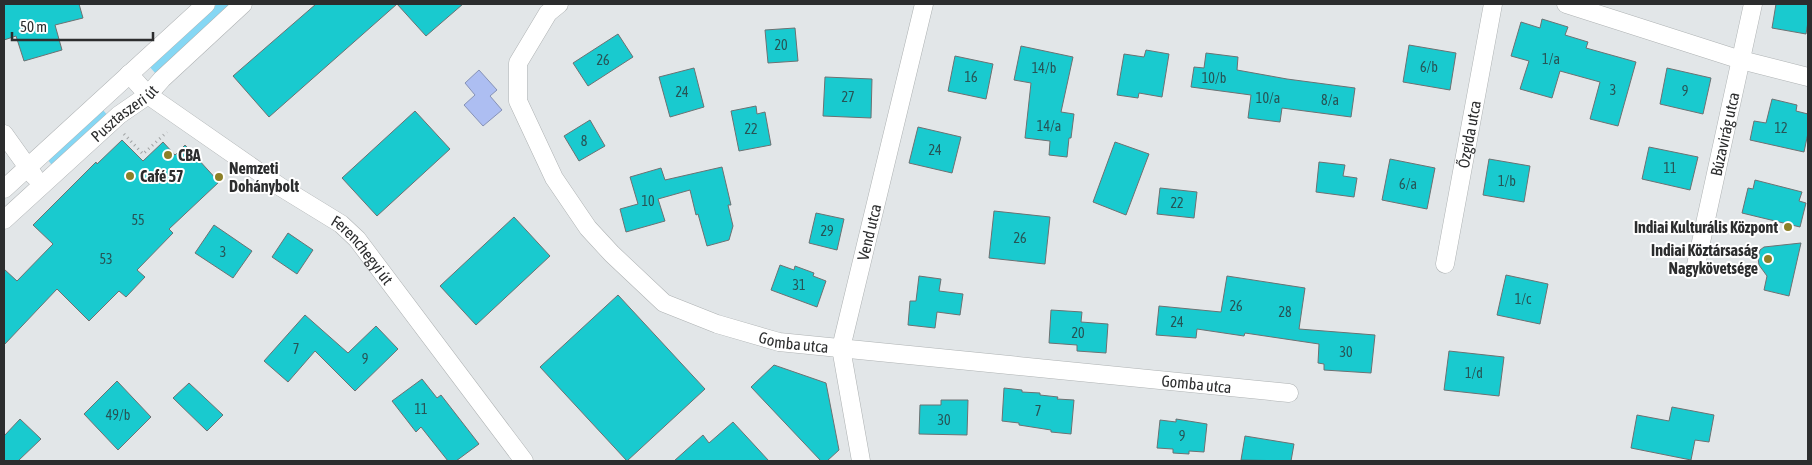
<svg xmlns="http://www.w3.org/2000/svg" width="1812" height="465" viewBox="0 0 1812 465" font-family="'Asap Condensed',sans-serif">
	<rect width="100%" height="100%" fill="#e2e6e8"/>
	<!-- green -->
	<g fill="#85d7f4">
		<polygon points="217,4 233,4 156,74 149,66"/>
		<polygon points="103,110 109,117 52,165 47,159"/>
	</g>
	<!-- water -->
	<polygon fill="#adbef2" stroke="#8692b7" points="479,70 497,90 490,96 502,110 483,126 464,105 475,95 465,83"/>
	<!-- building -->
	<g fill="#19cacf" stroke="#6d7172">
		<polygon points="4,4 79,4 83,18 55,25 62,50 24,61 16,36 4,40"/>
		<polygon points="316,4 463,4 426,36 397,4 269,117 233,76"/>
		<polygon points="1776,4 1808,4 1808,22 1806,34 1772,28"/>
		<polygon points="1542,19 1568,27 1565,35 1588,42 1586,48 1636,62 1618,126 1590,119 1600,82 1560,71 1552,98 1520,89 1529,61 1511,56 1521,22 1540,28"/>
		<polygon points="795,28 798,61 768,63 765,30"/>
		<polygon points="618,34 633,57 588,86 573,63"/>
		<polygon points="1409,45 1456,53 1450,90 1403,82"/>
		<polygon points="1021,46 1073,57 1061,112 1074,114 1071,138 1069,138 1067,157 1049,155 1050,141 1025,138 1031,83 1014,80"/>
		<polygon points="1146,50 1169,54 1162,97 1139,93 1138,98 1117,95 1124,54 1144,57"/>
		<polygon points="1206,53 1238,57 1237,70 1287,79 1355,88 1351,117 1282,108 1280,122 1248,118 1251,95 1191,87 1194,67 1204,68"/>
		<polygon points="955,56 993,64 986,99 948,91"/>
		<polygon points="694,68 704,107 670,117 659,77"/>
		<polygon points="1667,68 1711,78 1703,114 1660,104"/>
		<polygon points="825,77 872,79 871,118 823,116"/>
		<polygon points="1772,99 1797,105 1796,111 1808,114 1808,133 1804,152 1750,140 1754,121 1766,123"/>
		<polygon points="756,106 757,114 765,112 771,145 739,151 731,111"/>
		<polygon points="415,111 450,149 377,216 342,178"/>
		<polygon points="590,120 605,146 579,161 564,136"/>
		<polygon points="918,127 961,137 952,173 909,163"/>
		<polygon points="122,140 143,161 163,142 175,155 185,145 219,182 169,229 173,233 137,270 145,277 126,297 119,291 89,321 57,289 4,345 4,269 17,281 53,244 33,225 96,162 97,164"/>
		<polygon points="1115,142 1149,154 1126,215 1093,202"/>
		<polygon points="1649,147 1698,157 1690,190 1642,179"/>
		<polygon points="1390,159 1435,168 1427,209 1382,200"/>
		<polygon points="1489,159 1530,166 1524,202 1483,195"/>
		<polygon points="1319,162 1345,165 1343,176 1357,178 1354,197 1316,192"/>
		<polygon points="722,167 731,205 728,205 733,226 729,240 707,246 698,214 696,215 690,190 658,199 665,221 626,232 620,209 638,204 630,177 661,168 665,180"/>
		<polygon points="1755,180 1802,192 1799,201 1806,203 1800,227 1742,213 1748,188 1753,189"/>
		<polygon points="1160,188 1197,192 1194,218 1157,214"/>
		<polygon points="994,211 1050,217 1045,264 989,258"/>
		<polygon points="816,213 844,219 837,250 809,243"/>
		<polygon points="514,217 550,256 476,325 440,286"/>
		<polygon points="214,225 252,251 233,278 195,253"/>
		<polygon points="288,233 313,250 297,274 272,257"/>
		<polygon points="1801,243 1789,296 1764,290 1767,276 1759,265 1758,258 1760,250 1764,247"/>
		<polygon points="780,265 794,270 795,266 814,273 813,276 826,281 817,307 771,290"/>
		<polygon points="1506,275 1548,284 1540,324 1497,315"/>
		<polygon points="919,276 941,279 939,291 963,294 960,315 937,312 935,328 908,325 910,301 916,301"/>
		<polygon points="1227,276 1305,288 1299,329 1375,335 1371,373 1324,370 1324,364 1318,363 1319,344 1245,333 1244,336 1197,329 1196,338 1156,335 1159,306 1221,312"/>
		<polygon points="618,295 705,389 627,461 540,367"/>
		<polygon points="1051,310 1082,312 1081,322 1108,324 1106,353 1077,351 1077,345 1049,343"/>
		<polygon points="305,315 348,353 376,326 398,349 355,391 315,351 288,382 264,361"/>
		<polygon points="1449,351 1504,357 1499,396 1444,390"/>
		<polygon points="774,365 826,383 839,450 827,461 821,461 751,387"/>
		<polygon points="422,379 437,398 441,395 479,444 456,461 448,461 421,427 416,432 392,401"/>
		<polygon points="117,381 151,417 118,450 84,414"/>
		<polygon points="189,383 223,415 207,431 173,398"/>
		<polygon points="1004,388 1022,390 1022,392 1040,393 1040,395 1058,397 1057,399 1074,400 1071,434 1051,432 1051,430 1019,425 1019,423 1002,421"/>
		<polygon points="941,400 968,400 967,435 919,434 920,405 941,405"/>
		<polygon points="1672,407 1714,415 1709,442 1695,440 1691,460 1631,448 1637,415 1669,421"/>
		<polygon points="20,419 41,439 18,461 4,461 4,436"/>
		<polygon points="1176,419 1207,424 1204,452 1189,451 1189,454 1173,453 1173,449 1157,448 1160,420 1176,422"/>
		<polygon points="733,422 769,461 674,461 703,435 709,443"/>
		<polygon points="1245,436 1294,444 1291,461 1241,460"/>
	</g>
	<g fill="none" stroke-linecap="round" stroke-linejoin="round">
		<!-- minor casing -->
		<g stroke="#aeb2b3" stroke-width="19">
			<g id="minor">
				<path id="s1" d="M 559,4 L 548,13 L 518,63 L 518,101 L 554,178 L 588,228 L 612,254 L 664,303 L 717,324 L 779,342 L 1289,393"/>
				<polyline points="1566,4 1741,60 1808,77"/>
				<path id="s2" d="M 129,74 L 148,95 L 279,186 L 341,224 L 357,239 L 524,461"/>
				<polyline points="4,134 34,176"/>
				<polyline points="4,189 206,4"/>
				<path id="s3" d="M 4,220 L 119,115 L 148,95 L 162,79 L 243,4"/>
				<path id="s4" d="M 1445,264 L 1493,4"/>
				<path id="s5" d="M 1696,265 L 1753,4"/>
				<path id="s6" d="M 861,461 L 841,348 L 924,4"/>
			</g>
		</g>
		<!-- path -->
		<polyline stroke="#a0a3a4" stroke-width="3" stroke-dasharray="1 4" stroke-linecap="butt" points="124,134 143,154 167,132"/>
		<!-- minor -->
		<use href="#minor" stroke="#fff" stroke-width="18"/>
	</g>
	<!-- markers -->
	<g fill="#8c8027" stroke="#fff" stroke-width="2">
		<circle cx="168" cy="155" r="5"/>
		<circle cx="130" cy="176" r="5"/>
		<circle cx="219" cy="177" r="5"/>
		<circle cx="1788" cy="227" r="5"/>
		<circle cx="1768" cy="259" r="5"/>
	</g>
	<g text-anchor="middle" stroke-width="4" stroke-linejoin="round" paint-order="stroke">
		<!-- number labels -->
		<g font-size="14" fill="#275456">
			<text x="781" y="50">20</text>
			<text x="1551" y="64">1/a</text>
			<text x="603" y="65">26</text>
			<text x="1429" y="72">6/b</text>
			<text x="1044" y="73">14/b</text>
			<text x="971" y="82">16</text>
			<text x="1214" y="83">10/b</text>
			<text x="1613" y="95">3</text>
			<text x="1685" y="96">9</text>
			<text x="682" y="97">24</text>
			<text x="848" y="102">27</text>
			<text x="1268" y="103">10/a</text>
			<text x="1330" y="105">8/a</text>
			<text x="1049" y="131">14/a</text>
			<text x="1781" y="133">12</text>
			<text x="751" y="134">22</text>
			<text x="584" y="146">8</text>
			<text x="935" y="155">24</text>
			<text x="1670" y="173">11</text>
			<text x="1507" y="186">1/b</text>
			<text x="1408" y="189">6/a</text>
			<text x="648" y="206">10</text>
			<text x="1177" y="208">22</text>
			<text x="138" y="225">55</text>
			<text x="827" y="236">29</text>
			<text x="1020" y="243">26</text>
			<text x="223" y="257">3</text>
			<text x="106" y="264">53</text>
			<text x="799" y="290">31</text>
			<text x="1523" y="304">1/c</text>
			<text x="1236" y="311">26</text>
			<text x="1285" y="317">28</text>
			<text x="1177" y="327">24</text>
			<text x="1078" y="338">20</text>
			<text x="296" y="354">7</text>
			<text x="1346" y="357">30</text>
			<text x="365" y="364">9</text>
			<text x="1474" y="378">1/d</text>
			<text x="421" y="414">11</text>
			<text x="1038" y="416">7</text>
			<text x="118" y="420">49/b</text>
			<text x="944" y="425">30</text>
			<text x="1182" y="441">9</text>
		</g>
		<!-- street labels -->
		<g font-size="16" fill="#2c2d2e" stroke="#fff">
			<text dy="6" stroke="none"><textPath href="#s3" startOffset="161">Pusztaszeri út</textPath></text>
			<text dy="6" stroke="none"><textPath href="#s4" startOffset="132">Őzgida utca</textPath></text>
			<text dy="6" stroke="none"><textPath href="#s5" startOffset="134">Búzavirág utca</textPath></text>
			<text dy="6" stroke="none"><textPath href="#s6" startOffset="234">Vend utca</textPath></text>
			<text dy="6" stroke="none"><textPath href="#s2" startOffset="294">Ferenchegyi út</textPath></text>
			<text dy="6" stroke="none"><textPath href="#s1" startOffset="499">Gomba utca</textPath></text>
			<text dy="6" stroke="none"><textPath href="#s1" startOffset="904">Gomba utca</textPath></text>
		</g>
		<!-- poi labels -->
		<g font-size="16" font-weight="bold" fill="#2c2d2e" stroke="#fff" text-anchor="start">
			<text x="178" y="161">CBA</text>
			<text x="229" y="174">Nemzeti<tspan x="229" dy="18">Dohánybolt</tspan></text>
			<text x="140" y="182">Café 57</text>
			<text x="1778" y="233" text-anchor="end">Indiai Kulturális Központ</text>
			<text x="1758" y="256" text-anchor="end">Indiai Köztársaság<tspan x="1758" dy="18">Nagykövetsége</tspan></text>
		</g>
	</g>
	<!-- border -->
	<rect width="1812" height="465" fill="none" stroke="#2c2d2e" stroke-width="10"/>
	<!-- scale -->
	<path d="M12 32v8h141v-8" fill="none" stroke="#2c2d2e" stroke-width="2.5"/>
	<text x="20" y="32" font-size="15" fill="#2c2d2e" stroke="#ffffff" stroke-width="4" paint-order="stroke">50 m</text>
</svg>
